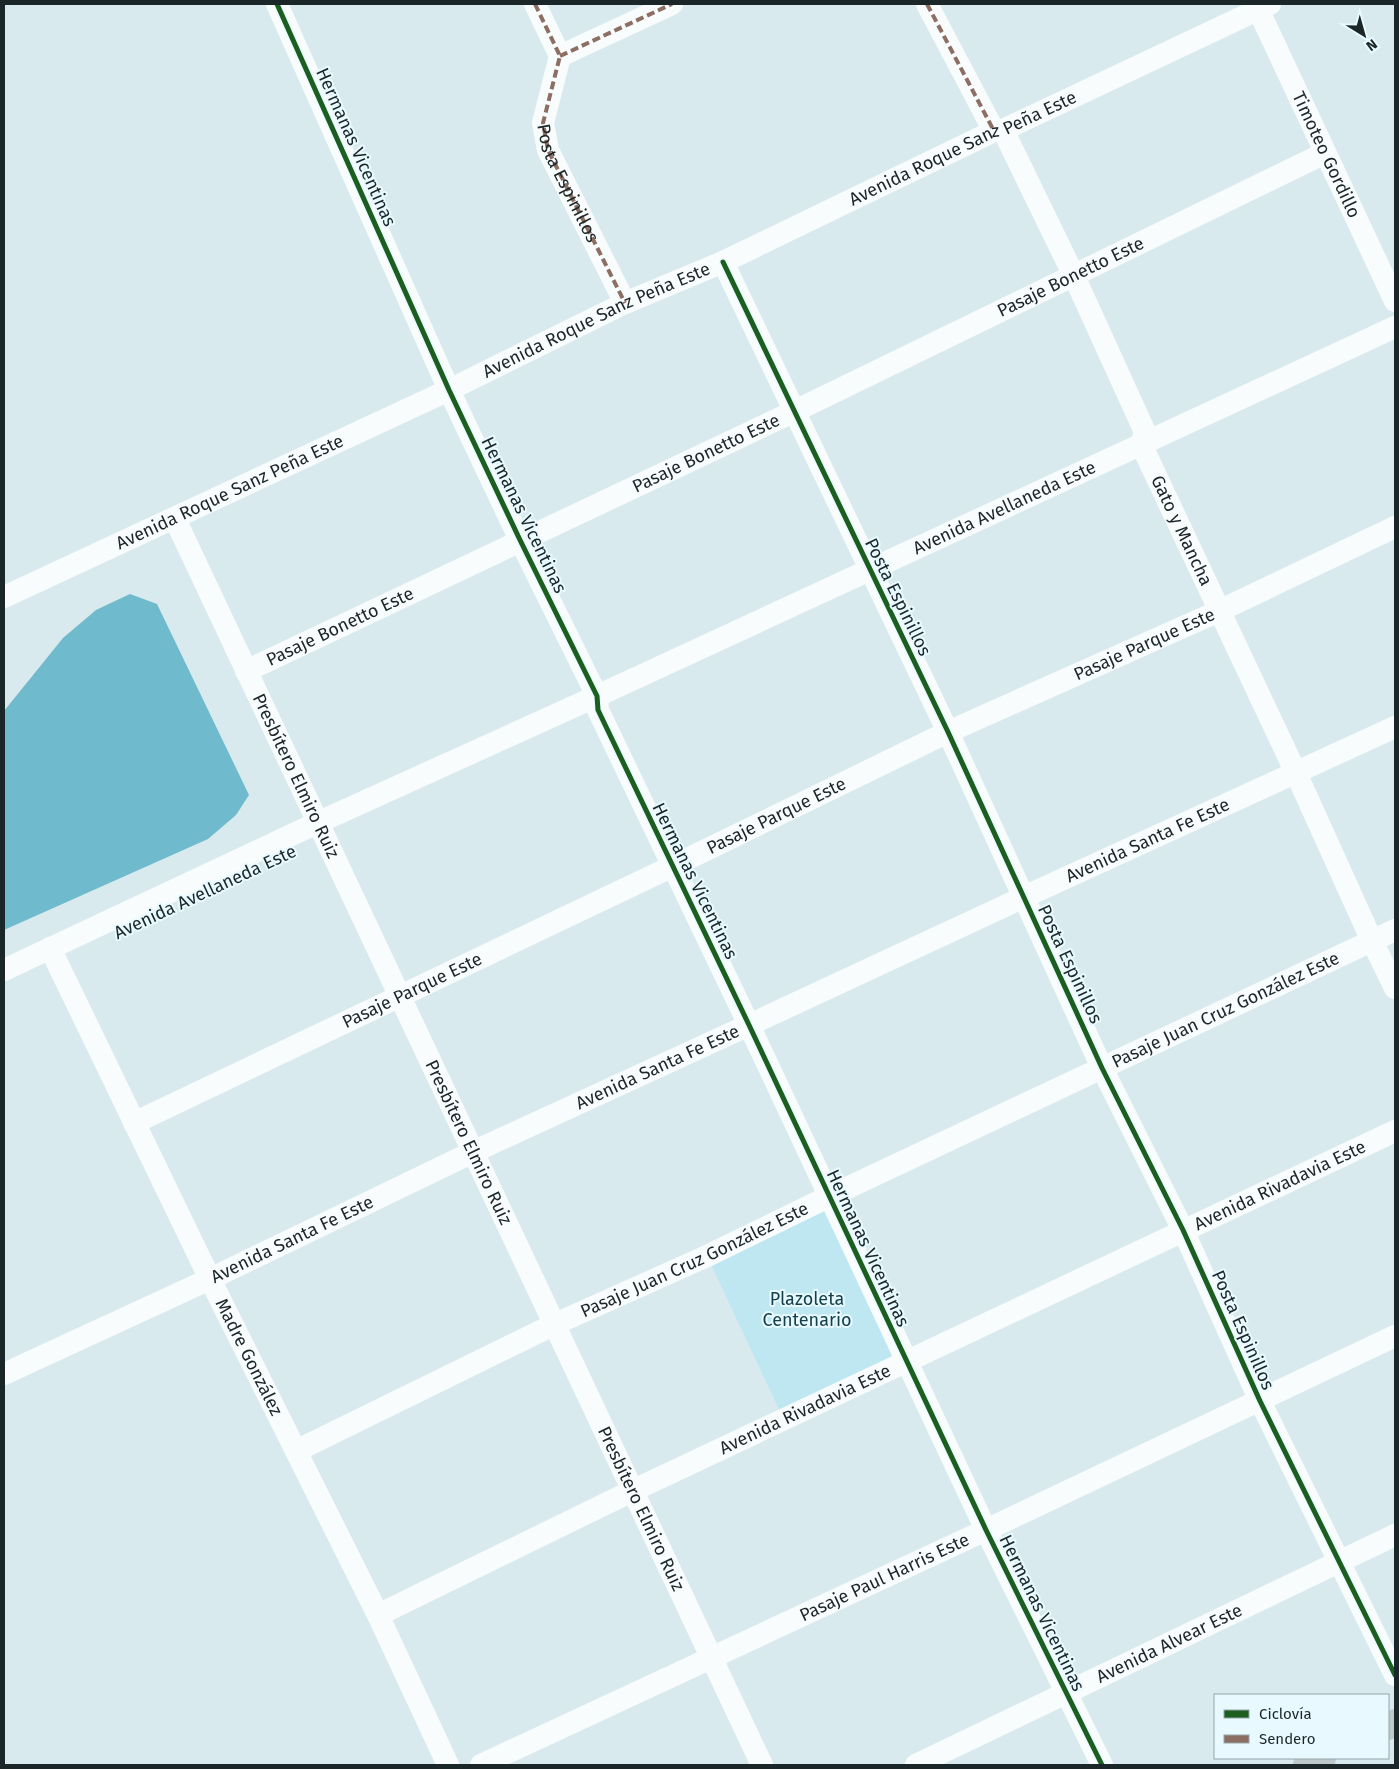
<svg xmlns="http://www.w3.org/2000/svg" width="1399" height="1769" viewBox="0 0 1399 1769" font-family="'Fira Sans',sans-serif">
	<rect width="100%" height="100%" fill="#d9eaef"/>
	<!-- green -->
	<polygon fill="#bfe7f2" points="828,1197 906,1362 784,1420 707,1256"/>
	<!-- water -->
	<polygon fill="#6fbacc" points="130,594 157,604 249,795 236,815 208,839 4,930 4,711 63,638 96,610"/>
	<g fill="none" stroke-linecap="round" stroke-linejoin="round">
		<!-- minor -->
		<g stroke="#f9fcfd" stroke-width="22">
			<polyline points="277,4 449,390 520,540 597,696 598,710 749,1025 986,1530 1102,1765"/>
			<path id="s1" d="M 535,4 L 560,56 L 543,123 L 548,150 L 625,303"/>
			<polyline points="927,4 994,131"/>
			<path id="s2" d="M 1258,9 L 1395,301"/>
			<polyline points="560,56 672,4"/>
			<path id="s3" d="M 1003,130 L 1074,276 L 1145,432 L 1141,444 L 1296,773 L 1372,941 L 1395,988"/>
			<polyline points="723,262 948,732 1102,1068 1183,1230 1260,1401 1395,1675"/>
			<path id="s4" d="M 175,519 L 762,1765"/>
			<path id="s5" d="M 4,597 L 449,390 L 625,303 L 723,262 L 994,131 L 1003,130 L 1270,4"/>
			<path id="s6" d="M 246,671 L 793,412 L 1325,153"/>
			<path id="s7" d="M 50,948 L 210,1279 L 378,1615 L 448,1765"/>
			<path id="s8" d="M 4,970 L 317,823 L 597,696 L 1395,327"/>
			<path id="s9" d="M 134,1123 L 673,866 L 948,732 L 1219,611 L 1395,527"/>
			<path id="s10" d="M 4,1374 L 210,1279 L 473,1152 L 749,1025 L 1024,897 L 1395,727"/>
			<path id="s11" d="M 296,1451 L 553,1325 L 707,1256 L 828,1197 L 1395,930"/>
			<path id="s12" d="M 378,1615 L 632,1491 L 1395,1131"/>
			<path id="s13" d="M 481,1765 L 986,1530 L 1395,1336"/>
			<path id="s14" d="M 916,1765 L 1395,1535"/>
		</g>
		<!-- major -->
		<g stroke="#bec9cb" stroke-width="28">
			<polyline points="1388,1726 1395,1723"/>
			<polyline points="1307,1765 1322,1758"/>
		</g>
		<!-- quiet -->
		<g stroke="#8d6e63" stroke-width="4" stroke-dasharray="8 4" stroke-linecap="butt">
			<polyline points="535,4 560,56 543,123 548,150 625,303"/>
			<polyline points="927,4 994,131"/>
			<polyline points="560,56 672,4"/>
		</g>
		<!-- cycleway casing -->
		<g stroke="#e8faff" stroke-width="8">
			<g id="cycleway">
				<polyline points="277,4 449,390 520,540 597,696 598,710 749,1025 986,1530 1102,1765"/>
				<polyline points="723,262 948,732 1102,1068 1183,1230 1260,1401 1395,1675"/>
			</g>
		</g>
		<!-- cycleway -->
		<use href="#cycleway" stroke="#1b5e20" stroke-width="5"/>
	</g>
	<g text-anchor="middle" stroke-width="4" stroke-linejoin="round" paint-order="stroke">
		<!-- street labels -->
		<g font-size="18" fill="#1b2629" stroke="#e8faff">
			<text transform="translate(356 147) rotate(66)" y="6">Hermanas Vicentinas</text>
			<text dy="6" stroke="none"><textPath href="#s5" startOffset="1059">Avenida Roque Sanz Peña Este</textPath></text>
			<text dy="6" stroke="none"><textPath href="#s2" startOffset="161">Timoteo Gordillo</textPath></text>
			<text dy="6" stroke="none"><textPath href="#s1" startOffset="192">Posta Espinillos</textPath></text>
			<text dy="6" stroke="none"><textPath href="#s6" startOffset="914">Pasaje Bonetto Este</textPath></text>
			<text dy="6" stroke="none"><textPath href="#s5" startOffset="654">Avenida Roque Sanz Peña Este</textPath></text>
			<text dy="6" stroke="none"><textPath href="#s6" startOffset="509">Pasaje Bonetto Este</textPath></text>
			<text dy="6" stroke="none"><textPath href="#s5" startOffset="249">Avenida Roque Sanz Peña Este</textPath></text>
			<text dy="6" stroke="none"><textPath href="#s8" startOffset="1102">Avenida Avellaneda Este</textPath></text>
			<text transform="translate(524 515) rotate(64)" y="6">Hermanas Vicentinas</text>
			<text dy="6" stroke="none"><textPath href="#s3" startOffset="442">Gato y Mancha</textPath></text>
			<text transform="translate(898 597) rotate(64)" y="6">Posta Espinillos</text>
			<text dy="6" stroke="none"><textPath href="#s6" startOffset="104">Pasaje Bonetto Este</textPath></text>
			<text dy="6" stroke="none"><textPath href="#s9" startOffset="1118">Pasaje Parque Este</textPath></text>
			<text dy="6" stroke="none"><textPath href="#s4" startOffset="284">Presbítero Elmiro Ruiz</textPath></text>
			<text dy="6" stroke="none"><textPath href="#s9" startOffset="712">Pasaje Parque Este</textPath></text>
			<text dy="6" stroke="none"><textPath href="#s10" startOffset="1262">Avenida Santa Fe Este</textPath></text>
			<text transform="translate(695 881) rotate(64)" y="6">Hermanas Vicentinas</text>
			<text transform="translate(205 892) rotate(-25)" y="6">Avenida Avellaneda Este</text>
			<text transform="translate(1070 964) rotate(65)" y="6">Posta Espinillos</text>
			<text dy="6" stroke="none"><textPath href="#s9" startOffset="308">Pasaje Parque Este</textPath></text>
			<text dy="6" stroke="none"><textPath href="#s11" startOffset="1029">Pasaje Juan Cruz González Este</textPath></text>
			<text dy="6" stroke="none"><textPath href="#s10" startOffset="722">Avenida Santa Fe Este</textPath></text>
			<text dy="6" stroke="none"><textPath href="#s4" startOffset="689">Presbítero Elmiro Ruiz</textPath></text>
			<text dy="6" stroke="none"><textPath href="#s12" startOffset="999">Avenida Rivadavia Este</textPath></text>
			<text dy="6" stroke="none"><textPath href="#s10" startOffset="318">Avenida Santa Fe Este</textPath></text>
			<text transform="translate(868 1248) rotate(65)" y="6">Hermanas Vicentinas</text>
			<text dy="6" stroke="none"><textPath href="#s11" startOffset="442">Pasaje Juan Cruz González Este</textPath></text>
			<text transform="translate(1243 1330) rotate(66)" y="6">Posta Espinillos</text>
			<text dy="6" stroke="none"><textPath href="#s7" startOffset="455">Madre González</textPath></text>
			<text dy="6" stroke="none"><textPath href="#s12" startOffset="474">Avenida Rivadavia Este</textPath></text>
			<text dy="6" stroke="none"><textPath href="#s4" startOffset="1094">Presbítero Elmiro Ruiz</textPath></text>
			<text dy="6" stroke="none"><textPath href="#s13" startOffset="445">Pasaje Paul Harris Este</textPath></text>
			<text transform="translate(1042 1613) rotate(64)" y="6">Hermanas Vicentinas</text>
			<text dy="6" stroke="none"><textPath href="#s14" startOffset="281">Avenida Alvear Este</textPath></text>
		</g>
		<!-- park labels -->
		<g font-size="18" fill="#14404b" stroke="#e8faff">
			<text x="807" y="1305">Plazoleta<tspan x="807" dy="21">Centenario</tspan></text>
		</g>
	</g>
	<!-- border -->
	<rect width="1399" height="1769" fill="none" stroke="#1b2629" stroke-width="10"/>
	<!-- legend -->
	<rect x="1214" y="1694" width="175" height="65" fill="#e8faff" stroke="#96a5a9"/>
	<rect x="1224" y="1710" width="25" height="8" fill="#1b5e20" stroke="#96a5a9"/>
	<text x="1259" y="1719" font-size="15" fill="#1b2629">Ciclovía</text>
	<rect x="1224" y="1735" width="25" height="8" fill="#8d6e63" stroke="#96a5a9"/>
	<text x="1259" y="1744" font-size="15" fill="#1b2629">Sendero</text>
	<!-- north arrow -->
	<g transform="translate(1364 35) rotate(143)" stroke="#e8faff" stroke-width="4" paint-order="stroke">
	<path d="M0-4L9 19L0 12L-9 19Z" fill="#1b2629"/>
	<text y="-8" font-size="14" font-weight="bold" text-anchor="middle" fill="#1b2629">N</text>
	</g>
</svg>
